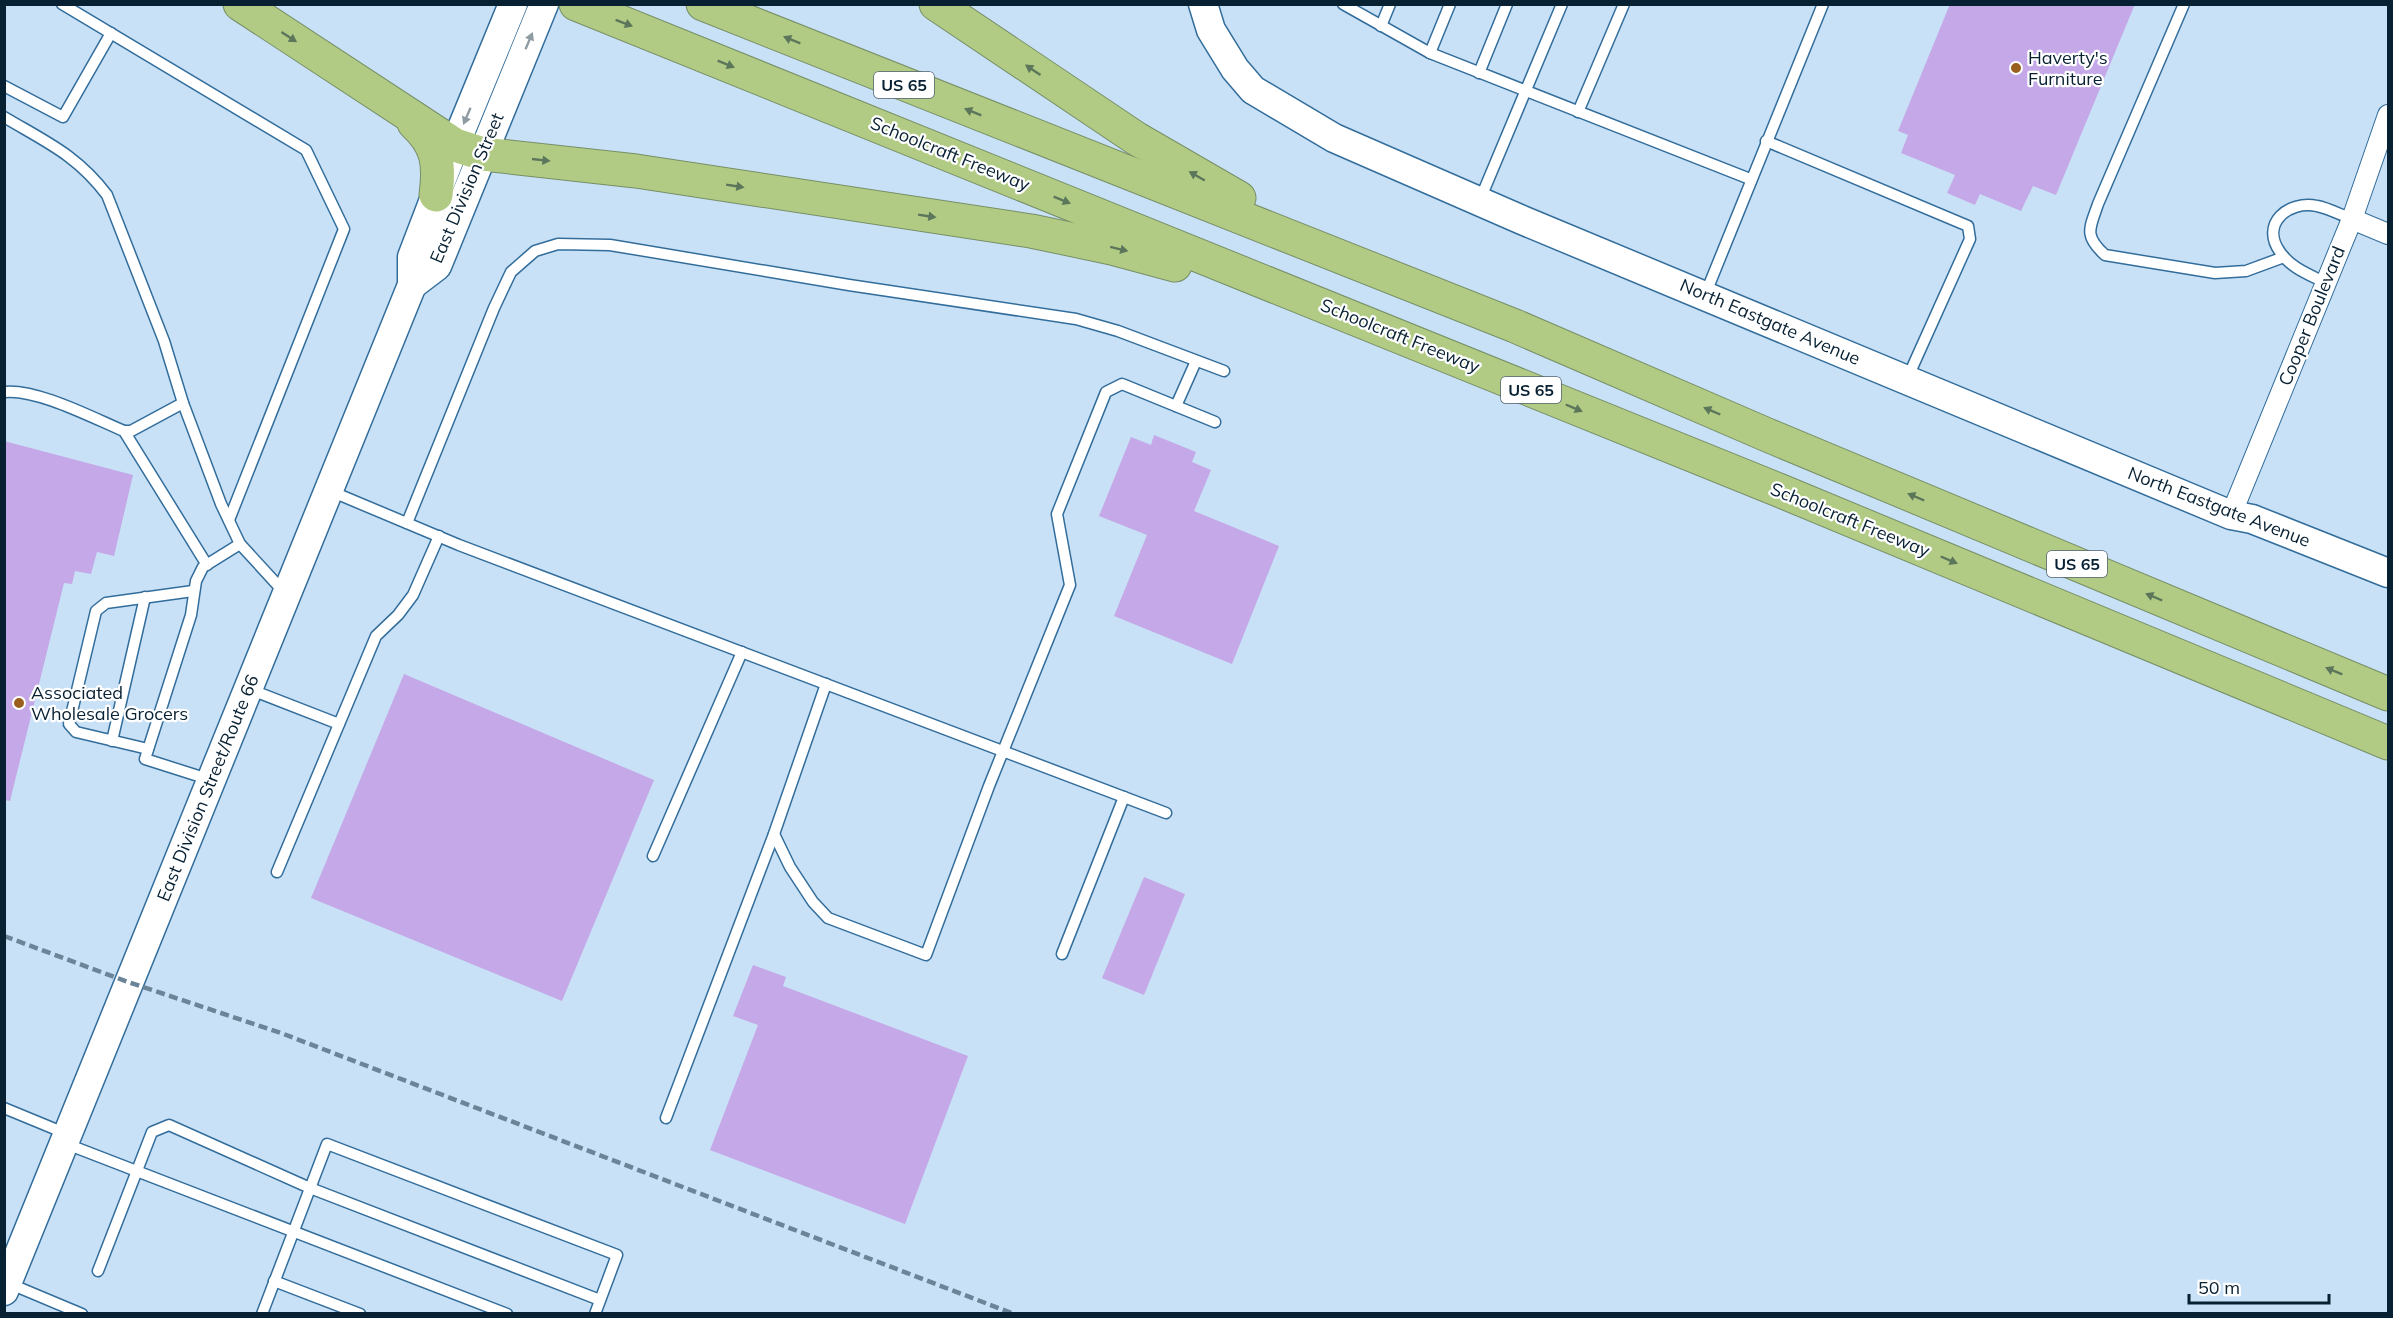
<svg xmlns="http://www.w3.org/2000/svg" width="2393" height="1318" viewBox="0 0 2393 1318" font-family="Mulish,sans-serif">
	<rect width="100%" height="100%" fill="#c9e1f6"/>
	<!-- building -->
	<g fill="#c4a8e8">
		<polygon points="1950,4 2135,4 2056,195 2033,186 2021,211 1980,194 1975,205 1947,193 1955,175 1901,153 1908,135 1898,131"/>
		<polygon points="1154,435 1196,452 1192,462 1211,470 1194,511 1279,546 1232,664 1114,616 1147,535 1099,516 1131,437 1151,445"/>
		<polygon points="4,441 133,475 114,556 97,552 91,574 75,571 72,584 64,583 10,801 4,800"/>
		<polygon points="404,674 654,780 562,1001 311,898"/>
		<polygon points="1144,877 1185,894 1144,995 1102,978"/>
		<polygon points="753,965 786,977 783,986 968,1056 905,1224 710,1150 758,1025 733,1016"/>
	</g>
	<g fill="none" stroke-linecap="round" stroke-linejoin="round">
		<!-- lane casing -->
		<g stroke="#326d9b" stroke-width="13">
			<g id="lane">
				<polyline points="62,4 306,150 344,229 229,520"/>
				<polyline points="1343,4 1430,53 1750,179"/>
				<path d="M 2184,4 L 2098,204 C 2090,228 2083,235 2105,255 L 2215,273 L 2246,271 L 2284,257"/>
				<polyline points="1381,26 1390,4"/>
				<polyline points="1430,53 1450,4"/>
				<polyline points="1479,73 1507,4"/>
				<polyline points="4,86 63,117 111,33"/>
				<polyline points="1578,112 1624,4"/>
				<path d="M 4,117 C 46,142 77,155 107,195 L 164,341 L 183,403 L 221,504 L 240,544 L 284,592"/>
				<polyline points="1766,141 1968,226 1970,239 1907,379"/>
				<polyline points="1479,202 1562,4"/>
				<path d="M 2326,283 C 2308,274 2291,268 2280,252 C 2260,224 2288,200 2317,206 C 2328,208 2341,215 2352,219"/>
				<polyline points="1705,295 1823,4"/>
				<path d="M 4,392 C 36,388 93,418 124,431 L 131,431 L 183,403"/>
				<polyline points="1176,406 1196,361"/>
				<polyline points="124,431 207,565"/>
				<polyline points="328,490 459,545 1166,813"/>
				<polyline points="407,523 494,308 511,272 535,251 558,244 610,245 849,285 1076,319 1118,331 1224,371"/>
				<polyline points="249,689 339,724"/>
				<polyline points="112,741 145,597"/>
				<polyline points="148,749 76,732 69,724 96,611 106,603 193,591"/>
				<polyline points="211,780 145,759 191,615 196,581 203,567 240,544"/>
				<polyline points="774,834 790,867 813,902 828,918 926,955 989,786 1070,585 1057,514 1106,392 1122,384 1215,422"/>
				<polyline points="653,856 742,652"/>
				<polyline points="277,872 376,636 398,615 413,595 439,536"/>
				<polyline points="1062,954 1124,797"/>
				<polyline points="4,1108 67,1134"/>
				<polyline points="666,1118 774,834 826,684"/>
				<polyline points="64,1143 507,1314"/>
				<polyline points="98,1271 152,1132 169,1125 310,1188 600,1300"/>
				<polyline points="274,1281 360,1314"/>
				<polyline points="8,1283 82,1314"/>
				<polyline points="262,1314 327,1144 617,1255 595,1314"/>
			</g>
		</g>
		<!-- street casing -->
		<g stroke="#326d9b" stroke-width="22">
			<g id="street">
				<polyline points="2352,219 2388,234"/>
				<polyline points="2231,515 2352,219 2388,115"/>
			</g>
		</g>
		<!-- secondary casing -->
		<g stroke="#326d9b" stroke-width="31">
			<g id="secondary">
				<polyline points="1203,4 1211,30 1235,69 1253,90 1334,138 1522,220 2231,515 2252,519 2388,573"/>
				<polyline points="412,285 437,266 544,4"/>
				<polyline points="4,1291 412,285 412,257 455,145 513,4"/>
			</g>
		</g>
		<!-- highway casing -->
		<g stroke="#768f67" stroke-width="35">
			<g id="highway">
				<polyline points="240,4 455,145 483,154 636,171 1031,231 1112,248 1175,265"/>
				<polyline points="576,4 1781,491 2388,743"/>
				<polyline points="703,4 1515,326 1765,434 2388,694"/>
				<polyline points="936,4 1137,139 1239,198"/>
				<path d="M 414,123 C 438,145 440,164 436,195"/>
			</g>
		</g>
		<!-- lane -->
		<use href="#lane" stroke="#fff" stroke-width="10"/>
		<!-- street -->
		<use href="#street" stroke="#fff" stroke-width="20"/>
		<!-- secondary -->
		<use href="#secondary" stroke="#fff" stroke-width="28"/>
		<!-- highway -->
		<use href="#highway" stroke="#b2cb84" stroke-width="33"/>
		<!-- rail -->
		<polyline stroke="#6b8497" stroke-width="4.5" stroke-dasharray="9 4.5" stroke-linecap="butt" points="4,936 128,982 281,1033 1014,1314"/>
	</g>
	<!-- one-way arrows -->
	<defs><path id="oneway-solid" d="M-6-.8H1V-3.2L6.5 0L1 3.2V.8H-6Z" transform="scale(1.5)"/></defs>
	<g fill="#5c765b">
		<use href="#oneway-solid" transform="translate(624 23) rotate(21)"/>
		<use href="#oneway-solid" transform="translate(289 37) rotate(33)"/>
		<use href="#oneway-solid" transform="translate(792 40) rotate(-158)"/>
		<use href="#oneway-solid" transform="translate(726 64) rotate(22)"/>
		<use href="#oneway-solid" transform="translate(1033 70) rotate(-146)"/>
		<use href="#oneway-solid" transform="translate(973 112) rotate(-158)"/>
		<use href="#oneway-solid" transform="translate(541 160) rotate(6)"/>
		<use href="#oneway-solid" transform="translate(1197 176) rotate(-150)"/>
		<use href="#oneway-solid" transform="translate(735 186) rotate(9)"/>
		<use href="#oneway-solid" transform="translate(1062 200) rotate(22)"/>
		<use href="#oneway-solid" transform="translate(927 216) rotate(9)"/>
		<use href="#oneway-solid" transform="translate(1119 249) rotate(14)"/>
		<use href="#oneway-solid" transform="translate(1574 408) rotate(23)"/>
		<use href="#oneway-solid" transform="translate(1712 411) rotate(-157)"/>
		<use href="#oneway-solid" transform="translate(1916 497) rotate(-157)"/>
		<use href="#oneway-solid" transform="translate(1949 560) rotate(23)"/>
		<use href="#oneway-solid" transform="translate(2154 597) rotate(-157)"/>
		<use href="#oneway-solid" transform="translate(2334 671) rotate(-158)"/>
	</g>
	<g fill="#8f9ba3">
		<use href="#oneway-solid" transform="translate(529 41) rotate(-67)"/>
		<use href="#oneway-solid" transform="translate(467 116) rotate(113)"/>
	</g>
	<!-- markers -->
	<g fill="#995f1d" stroke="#fff" stroke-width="2">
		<circle cx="2016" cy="68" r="6"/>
		<circle cx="19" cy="703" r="6"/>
	</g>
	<g text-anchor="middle" stroke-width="4.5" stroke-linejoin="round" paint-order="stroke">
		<!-- shield labels -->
		<g fill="#fff" stroke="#516370" stroke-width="1.5">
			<rect x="874" y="72" width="60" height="26" rx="4.5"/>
			<rect x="1501" y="377" width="60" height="26" rx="4.5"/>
			<rect x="2047" y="551" width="60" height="26" rx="4.5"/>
		</g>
		<g font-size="16" font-weight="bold" fill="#072032">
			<text x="904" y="91">US 65</text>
			<text x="1531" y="396">US 65</text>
			<text x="2077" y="570">US 65</text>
		</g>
		<!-- poi labels -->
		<g font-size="18" fill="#072032" stroke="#fff" text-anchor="start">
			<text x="2028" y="64">Haverty's<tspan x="2028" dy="21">Furniture</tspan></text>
			<text x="31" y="699">Associated<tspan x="31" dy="21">Wholesale Grocers</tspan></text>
		</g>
		<!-- street labels -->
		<g font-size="18" fill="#072032" stroke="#fff">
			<text transform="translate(950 154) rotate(22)" y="6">Schoolcraft Freeway</text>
			<text transform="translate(467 188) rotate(-67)" y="6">East Division Street</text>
			<text transform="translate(2312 316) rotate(-68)" y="6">Cooper Boulevard</text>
			<text transform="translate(1770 322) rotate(23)" y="6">North Eastgate Avenue</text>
			<text transform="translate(1400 336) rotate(22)" y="6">Schoolcraft Freeway</text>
			<text transform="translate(2219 507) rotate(21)" y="6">North Eastgate Avenue</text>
			<text transform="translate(1850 520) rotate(22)" y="6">Schoolcraft Freeway</text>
			<text transform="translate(208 788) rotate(-68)" y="6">East Division Street/Route 66</text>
		</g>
	</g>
	<!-- border -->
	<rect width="2393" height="1318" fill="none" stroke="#072032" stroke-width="12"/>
	<!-- scale -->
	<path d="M2189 1294v9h140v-9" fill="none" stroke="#072032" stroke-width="3"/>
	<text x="2198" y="1294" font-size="18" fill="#072032" stroke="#ffffff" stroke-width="4.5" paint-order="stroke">50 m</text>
</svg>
